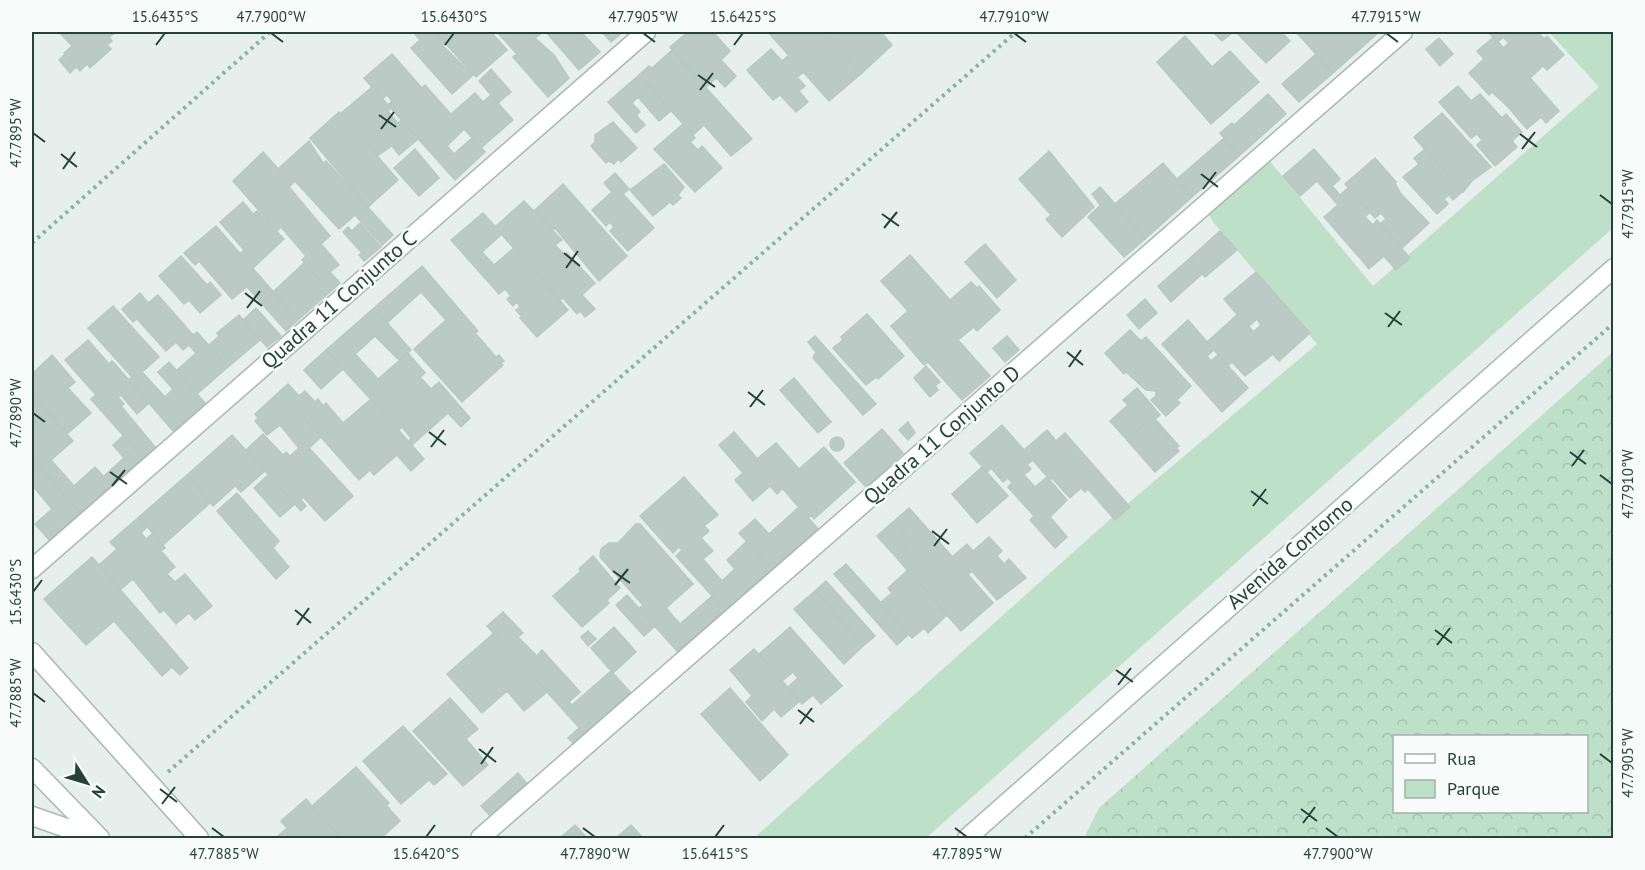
<svg xmlns="http://www.w3.org/2000/svg" width="1645" height="870" viewBox="0 0 1645 870" font-family="'PT Sans',sans-serif">
	<defs>
		<pattern id="forest-crowns" width="20" height="18" patternUnits="userSpaceOnUse" patternTransform="scale(1.5)"><rect width="20" height="18" fill="#bfe0c8"/><path d="M2 6a3 3 0 1 1 6 0M12 15a3 3 0 1 1 6 0" fill="none" stroke="#a4c1ad"/></pattern>
	</defs>
	<rect width="100%" height="100%" fill="#e6efeb"/>
	<!-- green -->
	<polygon fill="#bfe0c8" points="1549,32 1613,32 1613,228 926,838 754,838 1126,505 1317,344 1213,222 1204,206 1264,154 1373,286 1599,87"/>
	<!-- forest -->
	<path fill="url(#forest-crowns)" fill-rule="evenodd" d="M 1613,352 L 1613,838 L 1084,838 L 1099,808 ZM 1394,736 L 1586,736 L 1586,812 L 1394,812 Z"/>
	<!-- building -->
	<g fill="#bbcac4" stroke="#b8c9c2" stroke-width="1.5">
		<polygon points="59,32 116,32 109,37 112,41 107,45 111,49 90,68 87,64 80,71 64,53 72,46"/>
		<polygon points="413,32 435,32 446,43 443,46 473,75 452,94 411,48 420,40"/>
		<polygon points="435,32 491,32 507,50 476,77"/>
		<polygon points="497,32 543,32 535,38 554,55 569,78 548,97 513,57 517,54"/>
		<polygon points="546,32 581,32 600,52 579,70"/>
		<polygon points="602,32 623,32 611,42"/>
		<polygon points="688,32 713,32 730,51 721,60 736,76 725,87 716,78 706,87 670,47"/>
		<polygon points="768,32 825,32 862,73 829,101"/>
		<polygon points="825,32 881,32 892,45 862,73"/>
		<polygon points="1213,32 1233,32 1222,41"/>
		<polygon points="1236,32 1281,32 1290,41 1266,63"/>
		<polygon points="1296,32 1379,32 1333,73"/>
		<polygon points="1488,32 1538,32 1544,39 1547,36 1564,55 1547,70 1543,66 1530,78 1503,48 1509,43 1503,37 1498,42"/>
		<polygon points="1185,36 1212,67 1230,51 1259,82 1211,124 1157,62"/>
		<polygon points="1494,37 1559,111 1546,123 1541,117 1527,129 1508,107 1492,92 1489,95 1469,73 1484,59 1477,51"/>
		<polygon points="1439,38 1453,54 1440,66 1426,49"/>
		<polygon points="771,49 782,61 789,55 804,72 797,77 805,86 799,91 808,102 796,112 780,95 773,100 747,70"/>
		<polygon points="672,50 752,139 731,156 704,125 693,135 639,75 649,66 652,68"/>
		<polygon points="65,54 76,67 70,73 59,60"/>
		<polygon points="392,54 422,88 425,85 464,129 447,146 454,154 472,138 485,152 455,180 388,105 392,101 387,95 382,99 364,78"/>
		<polygon points="1316,54 1333,73 1299,102 1282,84"/>
		<polygon points="491,69 511,92 498,103 479,81"/>
		<polygon points="639,75 671,111 659,121 638,97 632,103 640,112 636,115 645,125 636,133 608,102"/>
		<polygon points="1458,86 1471,101 1480,94 1502,118 1506,114 1522,132 1512,141 1517,147 1495,166 1477,145 1482,140 1477,134 1471,138 1439,102"/>
		<polygon points="372,87 391,108 388,111 398,123 401,120 418,139 399,155 392,146 377,156 340,114"/>
		<polygon points="475,93 483,102 491,95 513,120 481,148 451,114"/>
		<polygon points="1268,94 1286,114 1239,156 1220,133 1232,123 1234,125"/>
		<polygon points="339,112 398,180 368,207 310,138"/>
		<polygon points="1442,113 1491,167 1472,181 1463,192 1414,137"/>
		<polygon points="613,122 637,148 621,162 618,159 614,164 609,161 606,163 591,146 595,142 595,135"/>
		<polygon points="683,124 695,138 690,142 698,150 702,146 722,168 695,192 654,149"/>
		<polygon points="1224,138 1239,156 1192,197 1177,179"/>
		<polygon points="309,141 323,163 326,161 393,235 382,245 355,215 339,229 295,181 292,184 278,169"/>
		<polygon points="415,149 439,178 419,196 394,168"/>
		<polygon points="1314,149 1340,179 1332,186 1340,195 1348,188 1370,212 1365,217 1373,225 1377,220 1410,258 1396,270 1384,256 1369,269 1366,265 1324,217 1338,205 1317,181 1300,196 1283,176"/>
		<polygon points="1425,149 1463,191 1453,200 1449,195 1444,199 1448,204 1437,214 1403,177 1419,164 1414,158"/>
		<polygon points="1049,151 1094,207 1062,237 1046,219 1051,215 1019,179"/>
		<polygon points="263,152 292,184 289,187 330,236 321,244 339,265 330,272 340,283 330,292 302,260 306,256 281,227 277,231 233,181"/>
		<polygon points="1375,158 1396,182 1395,183 1401,194 1429,223 1402,248 1380,224 1386,219 1381,213 1375,218 1345,184"/>
		<polygon points="1163,163 1192,197 1145,239 1115,204"/>
		<polygon points="664,164 684,187 678,195 681,198 673,205 670,202 653,216 630,190"/>
		<polygon points="615,173 629,189 623,194 654,228 628,251 610,231 614,227 610,222 606,226 592,210 612,192 604,183"/>
		<polygon points="563,184 627,256 599,281 555,228 553,230 535,210"/>
		<polygon points="1100,187 1109,197 1100,205 1092,194"/>
		<polygon points="1109,197 1145,239 1124,257 1088,217"/>
		<polygon points="524,201 562,240 555,245 565,255 567,253 595,283 582,295 595,309 585,317 580,311 577,314 563,298 560,300 495,227"/>
		<polygon points="243,202 253,214 257,211 284,239 253,268 240,254 244,250 220,222"/>
		<polygon points="483,213 502,234 482,252 494,265 514,248 568,310 537,337 520,318 522,317 516,310 520,307 517,302 513,306 507,299 511,296 505,289 499,294 451,240"/>
		<polygon points="360,223 381,247 364,261 359,255 362,253 343,232 348,227 352,231"/>
		<polygon points="216,226 298,320 286,331 247,287 232,299 199,261 195,265 184,253"/>
		<polygon points="1220,231 1237,250 1205,277 1189,259"/>
		<polygon points="985,244 1016,280 997,298 965,262"/>
		<polygon points="910,255 974,327 958,340 990,376 962,400 928,362 924,365 891,326 908,311 881,281"/>
		<polygon points="181,256 207,285 210,282 221,295 200,313 189,300 184,304 159,276"/>
		<polygon points="1189,259 1202,274 1171,302 1158,286"/>
		<polygon points="304,263 330,292 298,320 273,292"/>
		<polygon points="422,266 478,331 475,333 496,357 499,355 504,361 501,363 503,365 462,402 414,349 446,320 421,292 387,323 374,308"/>
		<polygon points="1256,272 1310,333 1279,361 1253,332 1261,325 1257,319 1248,327 1224,299"/>
		<polygon points="971,282 977,288 979,286 1000,310 977,331 950,300"/>
		<polygon points="140,293 148,303 158,295 193,335 197,332 228,367 197,394 176,371 196,353 189,345 183,350 176,342 166,351 137,319 133,322 122,309"/>
		<polygon points="1145,299 1157,313 1139,329 1127,315"/>
		<polygon points="113,306 159,357 142,372 165,397 173,389 158,372 169,362 205,403 173,431 129,380 132,377 88,328"/>
		<polygon points="256,308 281,336 267,347 243,320"/>
		<polygon points="374,308 411,350 399,360 375,336 341,367 326,350"/>
		<polygon points="867,314 904,356 878,379 876,377 866,385 833,348 843,340 841,337"/>
		<polygon points="1238,314 1273,354 1245,376 1232,362 1228,366 1207,342"/>
		<polygon points="239,315 260,340 228,367 209,345 219,336 217,333"/>
		<polygon points="1188,320 1214,350 1207,356 1211,361 1218,355 1248,388 1222,412 1162,344"/>
		<polygon points="1130,330 1141,341 1146,337 1191,386 1177,400 1180,403 1166,416 1151,400 1156,396 1156,391 1146,390 1126,372 1124,374 1105,353"/>
		<polygon points="815,336 876,404 863,415 813,358 816,352 808,342"/>
		<polygon points="1007,336 1019,350 1005,362 993,348"/>
		<polygon points="88,340 109,364 112,361 115,364 149,403 137,414 121,395 118,397 124,404 121,406 155,447 143,458 91,399 96,395 65,360"/>
		<polygon points="326,350 343,369 321,389 304,370"/>
		<polygon points="408,353 425,373 420,377 431,389 439,382 470,418 461,427 448,413 412,445 409,441 411,438 402,427 399,430 342,368 356,355 378,379"/>
		<polygon points="52,355 75,382 68,388 91,413 67,434 32,395 32,374"/>
		<polygon points="926,366 940,382 935,386 938,390 930,397 914,378"/>
		<polygon points="794,378 831,422 818,433 780,390"/>
		<polygon points="288,384 299,396 305,391 315,402 318,399 323,406 326,403 343,423 371,399 424,459 411,471 397,455 374,475 370,470 359,480 280,391"/>
		<polygon points="1137,388 1160,415 1155,419 1179,446 1176,448 1151,419 1127,440 1110,421 1128,405 1123,400"/>
		<polygon points="280,391 321,437 309,448 353,496 325,521 303,497 301,500 306,506 301,511 246,450 263,434 283,455 286,452 290,456 299,448 280,425 267,435 255,421 258,418 255,414"/>
		<polygon points="32,395 73,441 51,460 74,486 95,467 112,486 80,513 32,459"/>
		<polygon points="1151,419 1179,451 1155,472 1127,440"/>
		<polygon points="908,422 915,433 908,440 899,430"/>
		<polygon points="1002,425 1033,460 1027,465 1031,469 1024,475 1035,487 1047,477 1067,500 1050,517 1067,537 1055,548 1030,520 1034,516 1008,487 1012,483 1008,478 1003,482 992,469 1004,457 987,472 970,453"/>
		<polygon points="882,429 903,453 866,487 844,463"/>
		<polygon points="1047,430 1056,441 1065,433 1130,507 1115,520 1088,489 1085,492 1081,488 1070,498 1052,478 1050,480 1024,450"/>
		<polygon points="734,432 783,488 777,494 770,486 753,501 735,480 743,473 719,445"/>
		<polygon points="232,435 265,471 241,492 235,486 213,506 187,475"/>
		<polygon points="123,436 143,458 112,486 104,476 124,458 113,445"/>
		<circle cx="837" cy="444" r="7"/>
		<polygon points="776,443 799,469 824,447 855,482 814,519 811,515 808,518 757,459"/>
		<polygon points="32,459 80,513 50,541 35,524 52,509 32,485"/>
		<polygon points="982,467 1008,496 977,523 952,494"/>
		<polygon points="187,475 210,503 163,545 139,517"/>
		<polygon points="268,475 295,504 280,517 254,488"/>
		<polygon points="684,477 718,515 704,526 709,531 701,538 713,551 703,559 722,581 735,569 727,560 747,541 772,569 725,610 676,556 682,550 679,547 673,553 640,516"/>
		<polygon points="237,493 279,541 273,548 289,567 276,579 217,511"/>
		<polygon points="799,507 818,529 772,569 739,533 755,519 769,534"/>
		<polygon points="909,508 918,518 901,533 910,543 895,556 877,536"/>
		<polygon points="139,517 147,527 141,533 146,539 153,533 165,548 161,551 175,567 167,574 175,582 185,574 212,606 195,620 189,613 176,624 164,610 160,613 133,579 120,590 99,565 117,549 110,542"/>
		<polygon points="918,518 993,603 961,631 895,556 910,543 901,533"/>
		<polygon points="636,524 640,524 693,584 666,608 680,624 712,596 725,610 678,652 639,609 643,605 600,557 601,549 609,543 618,543"/>
		<polygon points="989,537 1002,551 997,556 1004,564 1009,559 1026,578 997,600 972,571 968,575 952,557 967,544 973,551"/>
		<polygon points="593,556 620,588 607,600 609,603 582,627 553,596 581,571 579,569"/>
		<polygon points="92,557 188,668 180,675 172,667 162,676 114,621 86,645 44,599"/>
		<polygon points="846,564 909,634 897,645 834,574"/>
		<polygon points="908,570 947,615 928,633 924,628 912,638 880,603 892,593 888,588"/>
		<polygon points="826,581 875,636 863,646 815,591"/>
		<polygon points="815,591 863,646 844,664 794,609"/>
		<polygon points="627,595 655,626 644,636 616,605"/>
		<polygon points="503,612 523,633 518,637 537,656 542,650 580,692 569,702 572,705 611,671 631,693 585,734 487,626"/>
		<polygon points="614,627 636,652 613,673 591,648"/>
		<polygon points="790,627 842,686 821,704 813,695 802,704 788,687 798,678 793,672 782,681 759,654"/>
		<polygon points="588,631 596,639 588,646 581,637"/>
		<polygon points="494,633 547,692 524,711 507,691 482,713 447,674"/>
		<polygon points="754,649 800,701 781,717 774,709 762,721 746,702 752,696 730,670"/>
		<polygon points="730,688 788,755 760,781 701,714"/>
		<polygon points="450,698 478,729 466,739 488,765 463,786 413,731"/>
		<polygon points="403,726 447,774 434,785 429,780 401,804 363,761"/>
		<polygon points="579,728 585,734 574,744 568,738"/>
		<polygon points="356,767 389,803 386,805 400,821 381,838 341,838 312,806"/>
		<polygon points="518,773 528,785 491,817 481,806"/>
		<polygon points="306,799 325,821 341,838 280,838 278,836 287,828 281,821"/>
		<polygon points="575,825 587,838 560,838"/>
		<polygon points="631,825 643,838 616,838"/>
	</g>
	<g fill="none" stroke-linecap="round" stroke-linejoin="round">
		<!-- minor casing -->
		<g stroke="#a8b8b2" stroke-width="21">
			<g id="minor">
				<polyline points="32,569 646,32"/>
				<polyline points="32,652 199,838"/>
				<polyline points="480,838 1403,32"/>
			</g>
		</g>
		<!-- secondary casing -->
		<g stroke="#a4bbb3" stroke-width="21">
			<g id="secondary">
				<polyline points="32,768 100,838"/>
				<polyline points="32,816 95,838"/>
				<polyline points="967,838 1614,268"/>
			</g>
		</g>
		<!-- path -->
		<g stroke="#86b3a5" stroke-width="4" stroke-dasharray="3 4.5" stroke-linecap="butt">
			<polyline points="32,243 270,32"/>
			<polyline points="168,772 1016,32"/>
			<polyline points="1025,838 1614,323"/>
		</g>
		<!-- minor -->
		<use href="#minor" stroke="#fff" stroke-width="18"/>
		<!-- secondary -->
		<use href="#secondary" stroke="#fff" stroke-width="18"/>
	</g>
	<!-- ticks -->
	<path fill="none" stroke="#24423a" stroke-width="2" d="M 271,33 L 283,42M 643,33 L 655,42M 1014,33 L 1026,42M 1386,33 L 1398,42M 156,45 L 165,33M 445,45 L 454,33M 734,45 L 743,33M 698,75 L 715,87M 700,90 L 713,73M 379,115 L 396,127M 381,129 L 394,112M 33,133 L 45,142M 1520,134 L 1537,147M 1522,149 L 1535,132M 61,154 L 77,167M 63,169 L 75,152M 1201,174 L 1218,187M 1203,189 L 1216,172M 1600,195 L 1612,204M 882,214 L 899,226M 884,228 L 897,212M 564,253 L 580,266M 566,268 L 578,251M 245,293 L 262,306M 247,308 L 260,291M 1385,313 L 1402,325M 1388,327 L 1400,311M 1067,352 L 1083,365M 1069,367 L 1081,350M 748,392 L 765,405M 750,407 L 763,390M 33,413 L 45,422M 429,432 L 446,445M 431,447 L 444,430M 1570,452 L 1586,464M 1572,466 L 1584,450M 110,472 L 127,484M 1600,475 L 1612,484M 112,486 L 125,470M 1251,491 L 1268,504M 1253,506 L 1266,489M 932,531 L 949,544M 934,546 L 947,529M 613,571 L 630,583M 615,585 L 628,569M 33,592 L 42,580M 295,610 L 311,623M 297,625 L 309,608M 1435,630 L 1452,643M 1437,645 L 1450,628M 1116,670 L 1133,682M 1118,685 L 1131,668M 33,693 L 45,702M 798,710 L 814,722M 800,724 L 812,708M 479,749 L 496,762M 1600,754 L 1612,763M 481,764 L 493,747M 160,789 L 177,802M 162,804 L 175,787M 1301,809 L 1317,821M 1303,823 L 1315,807M 212,828 L 224,837M 583,828 L 595,837M 955,828 L 967,837M 1326,828 L 1338,837M 426,837 L 435,825M 715,837 L 724,825"/>
	<g text-anchor="middle" stroke-width="5" stroke-linejoin="round" paint-order="stroke">
		<!-- street labels -->
		<g font-size="21" fill="#24423a" stroke="#f7fbf9">
			<text transform="translate(339 300) rotate(-41)" y="7">Quadra 11 Conjunto C</text>
			<text transform="translate(942 435) rotate(-41)" y="7">Quadra 11 Conjunto D</text>
			<text transform="translate(1290 553) rotate(-41)" y="7">Avenida Contorno</text>
		</g>
	</g>
	<!-- border -->
	<rect width="1645" height="870" fill="none" stroke="#f7fbf9" stroke-width="66"/>
	<!-- legend -->
	<rect x="1393" y="735" width="195" height="78" fill="#f7fbf9" stroke="#a3b1ad" stroke-width="1.5"/>
	<rect x="1405" y="754" width="30" height="9" fill="#ffffff" stroke="#a3b1ad" stroke-width="1.5"/>
	<text x="1447" y="765" font-size="18" fill="#24423a">Rua</text>
	<rect x="1405" y="780" width="30" height="18" fill="#bfe0c8" stroke="#a3b1ad" stroke-width="1.5"/>
	<text x="1447" y="795" font-size="18" fill="#24423a">Parque</text>
	<!-- north arrow -->
	<g transform="translate(87 783) rotate(127)" stroke="#f7fbf9" stroke-width="4.5" paint-order="stroke">
	<path d="M0-4.5L10 22L0 15L-10 22Z" fill="#24423a"/>
	<text y="-9" font-size="16" font-weight="bold" text-anchor="middle" fill="#24423a">N</text>
	</g>
	<rect x="33" y="33" width="1579" height="804" fill="none" stroke="#24423a" stroke-width="2"/>
	<g font-size="15" text-anchor="middle" fill="#24423a">
		<text x="165" y="22">15.6435°S</text>
		<text x="271" y="22">47.7900°W</text>
		<text x="454" y="22">15.6430°S</text>
		<text x="643" y="22">47.7905°W</text>
		<text x="743" y="22">15.6425°S</text>
		<text x="1014" y="22">47.7910°W</text>
		<text x="1386" y="22">47.7915°W</text>
		<text transform="translate(16 133) rotate(-90)" y="5">47.7895°W</text>
		<text transform="translate(1628 204) rotate(-90)" y="5">47.7915°W</text>
		<text transform="translate(16 413) rotate(-90)" y="5">47.7890°W</text>
		<text transform="translate(1628 484) rotate(-90)" y="5">47.7910°W</text>
		<text transform="translate(16 592) rotate(-90)" y="5">15.6430°S</text>
		<text transform="translate(16 693) rotate(-90)" y="5">47.7885°W</text>
		<text transform="translate(1628 763) rotate(-90)" y="5">47.7905°W</text>
		<text x="224" y="859">47.7885°W</text>
		<text x="426" y="859">15.6420°S</text>
		<text x="595" y="859">47.7890°W</text>
		<text x="715" y="859">15.6415°S</text>
		<text x="967" y="859">47.7895°W</text>
		<text x="1338" y="859">47.7900°W</text>
	</g>
</svg>
